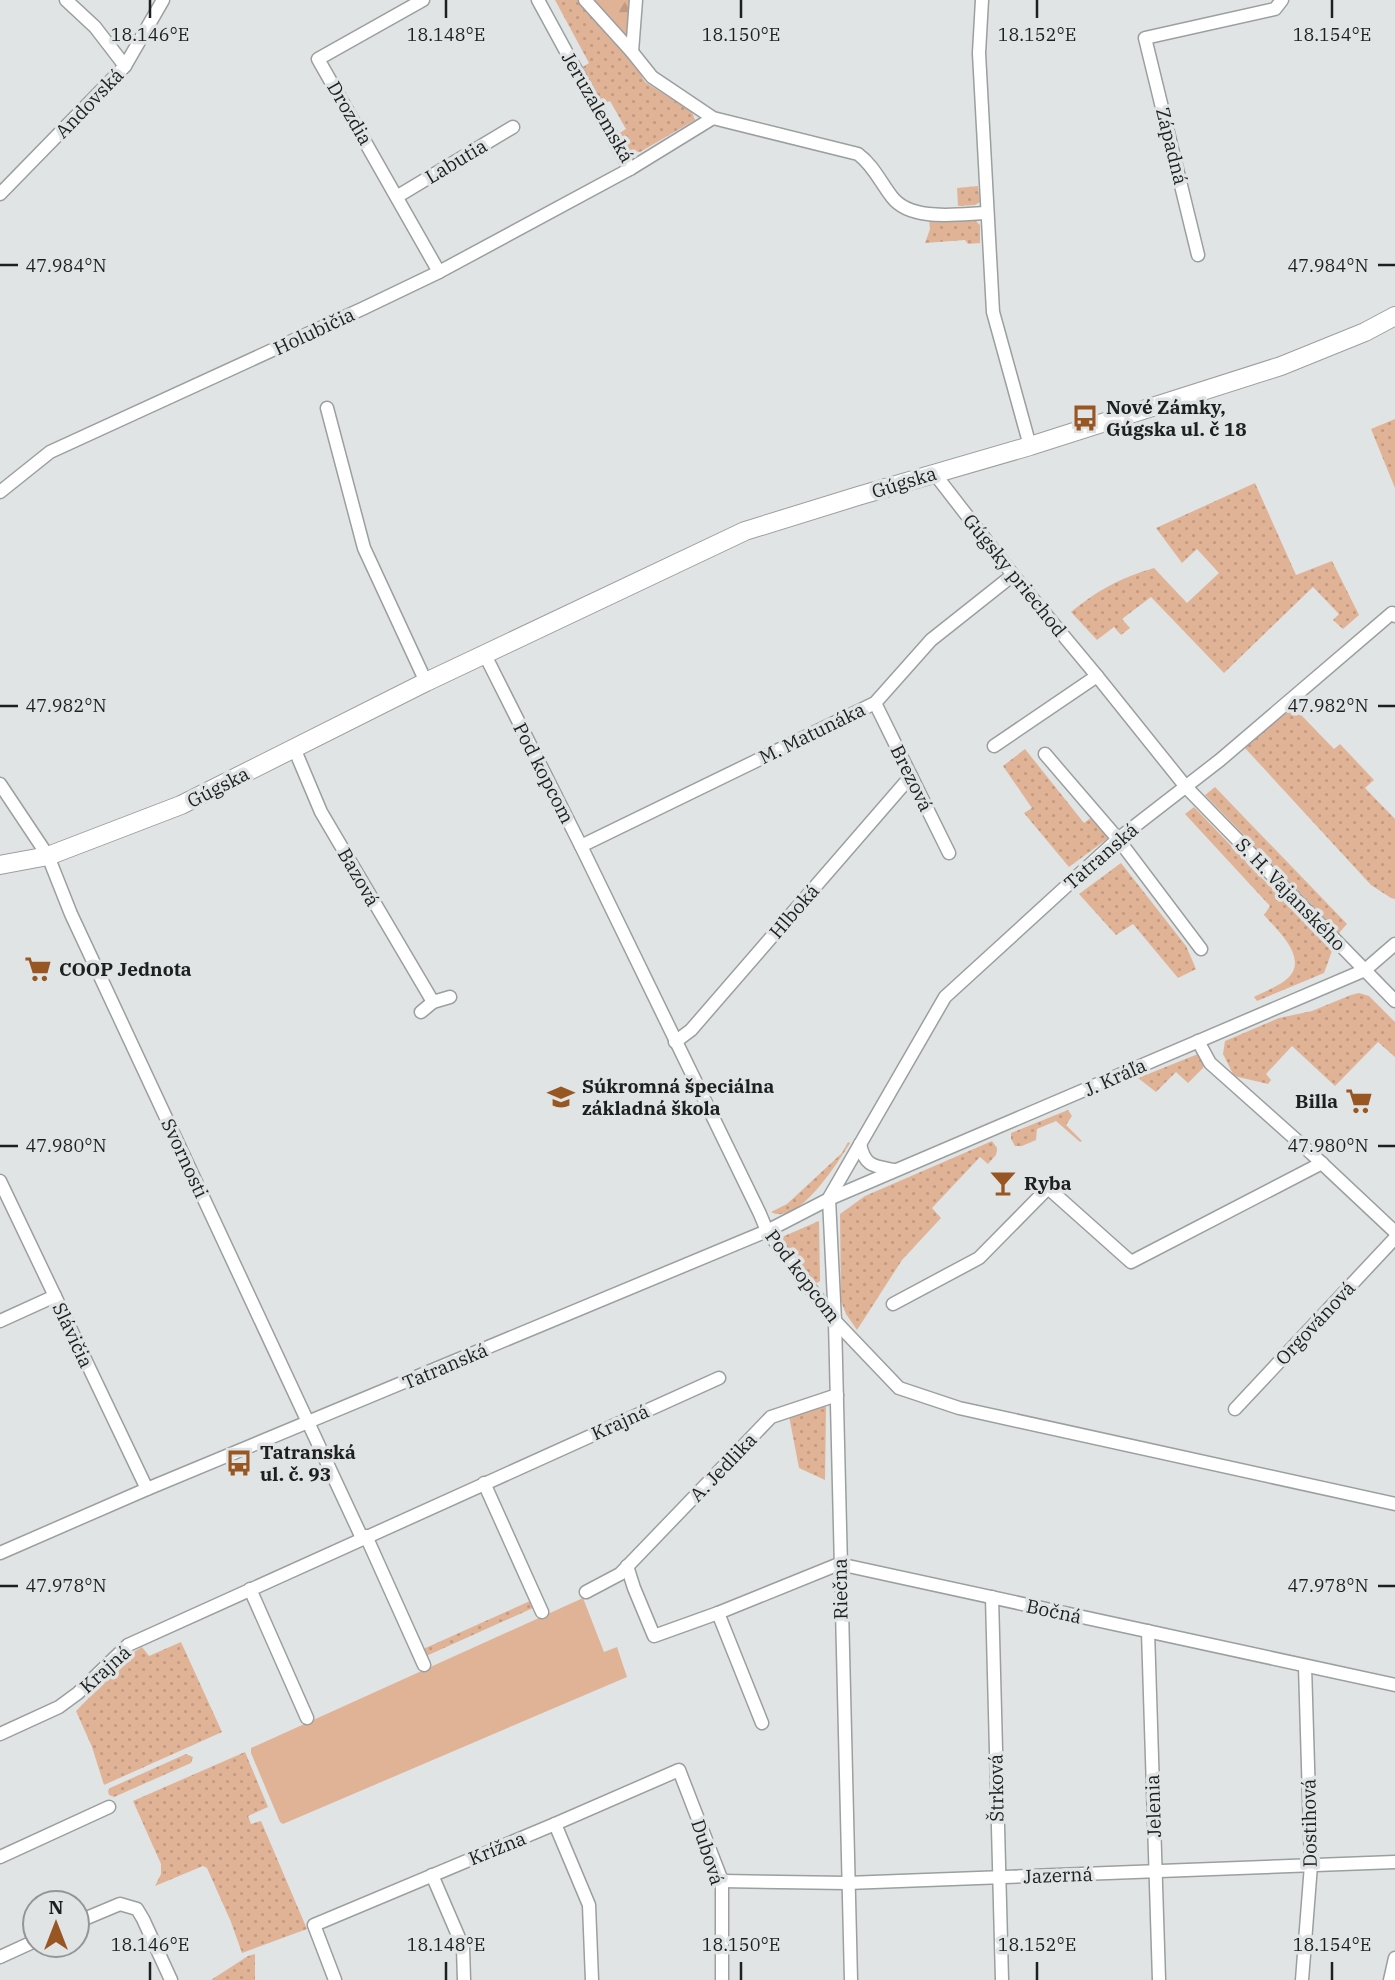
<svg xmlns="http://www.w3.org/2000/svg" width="1395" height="1980" viewBox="0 0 1395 1980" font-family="'IBM Plex Serif',serif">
	<defs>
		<pattern id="grass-dots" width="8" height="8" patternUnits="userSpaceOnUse" patternTransform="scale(1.75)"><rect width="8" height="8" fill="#e1b396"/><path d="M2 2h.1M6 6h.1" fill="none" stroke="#c19a81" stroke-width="1.8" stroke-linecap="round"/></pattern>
		<pattern id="forest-firs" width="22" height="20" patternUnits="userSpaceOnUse" patternTransform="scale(1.75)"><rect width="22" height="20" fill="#e1b396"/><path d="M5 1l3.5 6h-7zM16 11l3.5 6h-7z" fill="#c19a81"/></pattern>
	</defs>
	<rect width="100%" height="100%" fill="#e0e4e4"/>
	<!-- grass -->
	<g fill="url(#grass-dots)">
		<polygon points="555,0 580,0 629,55 645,82 692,112 695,120 640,152 629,151 618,134 626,129 610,101 601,105 581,68 589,63"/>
		<polygon points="978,186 980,202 975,205 958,206 957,188"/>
		<polygon points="929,219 974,219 980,225 980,243 968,244 965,240 925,243 930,229"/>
		<polygon points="1395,419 1395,488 1371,429"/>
		<path d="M 1255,483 L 1296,575 L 1332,561 L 1359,615 L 1343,629 L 1333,620 L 1339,614 L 1313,587 L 1224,673 L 1151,597 L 1122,619 L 1130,628 L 1121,635 L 1114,627 L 1097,640 L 1071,612 C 1098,590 1120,578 1154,568 L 1187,603 L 1219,573 L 1197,549 L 1182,563 L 1156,528 Z"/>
		<polygon points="1300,705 1308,710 1302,716 1334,749 1340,744 1374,780 1365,788 1395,819 1395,899 1391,898 1371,885 1245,748 1291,707"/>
		<polygon points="1025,749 1084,823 1092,817 1106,832 1107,839 1069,867 1024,813 1032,808 1003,766"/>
		<polygon points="1215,787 1347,924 1339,933 1205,795"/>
		<path d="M 1194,807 L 1332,951 L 1324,973 L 1257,1001 L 1254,997 C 1263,992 1274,988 1283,982 C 1313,962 1279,932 1264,915 L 1270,906 L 1185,814 Z"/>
		<polygon points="1121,863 1186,946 1196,969 1178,978 1133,924 1116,935 1079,894"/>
		<polygon points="1359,993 1369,996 1395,1022 1395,1057 1378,1042 1335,1086 1292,1046 1266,1074 1271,1080 1268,1084 1234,1076 1223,1054 1225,1041 1279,1018 1312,1011 1351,995"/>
		<polygon points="1198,1054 1203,1063 1203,1068 1188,1083 1176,1072 1156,1092 1138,1078"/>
		<polygon points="1068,1110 1072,1116 1066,1125 1082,1141 1080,1142 1056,1121 1037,1129 1036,1140 1022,1146 1015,1146 1011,1139 1011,1133"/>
		<polygon points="992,1141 997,1148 996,1155 988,1164 980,1157 932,1208 941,1218 902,1260 857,1330 846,1314 841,1301 840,1214 865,1196"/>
		<path d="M 848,1142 L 850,1143 C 838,1162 798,1227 771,1212 L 787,1204 L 842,1153 Z"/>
		<polygon points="819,1221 820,1281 817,1283 812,1281 788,1250 782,1237"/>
		<polygon points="822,1406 826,1407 825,1480 799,1468 789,1416"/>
		<polygon points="530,1601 533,1608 424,1657 421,1650"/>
		<polygon points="181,1642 222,1732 104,1785 92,1747 76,1711 134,1652 142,1647 149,1656"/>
		<polygon points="245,1752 268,1807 248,1816 251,1824 261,1821 307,1929 242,1953 231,1922 207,1868 203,1866 155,1886 161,1874 161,1864 133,1801"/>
		<polygon points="186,1754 193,1757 191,1763 114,1797 109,1795 108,1791 110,1788"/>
		<polygon points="255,1954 255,1980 211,1980 248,1956"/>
	</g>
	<!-- forest -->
	<polygon fill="url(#forest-firs)" points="593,0 630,0 627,37"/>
	<!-- green -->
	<polygon fill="#e1b396" points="583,1598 604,1652 617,1647 627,1677 283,1824 280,1822 251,1753 251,1748"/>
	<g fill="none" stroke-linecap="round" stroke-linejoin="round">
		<!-- minor casing -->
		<g stroke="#9b9fa0" stroke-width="15">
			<g id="minor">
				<polyline points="66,0 95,27 125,66"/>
				<polyline points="423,0 318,59 439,272"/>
				<polyline points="538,0 630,169"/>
				<path d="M 585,0 L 632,52 L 652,77 L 713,118 L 858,154 C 873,165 881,183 892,197 C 911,222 959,214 986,213"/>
				<polyline points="982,0 979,53 993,312 1030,446"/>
				<polyline points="632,52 636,0"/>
				<polyline points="0,194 125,66 163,0"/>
				<polyline points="398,196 513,127"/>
				<polyline points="1198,255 1145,38 1275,9 1282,0"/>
				<polyline points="327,408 364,548 426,682"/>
				<polyline points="934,473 1013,575 1097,676 1186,787 1395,1001"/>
				<polyline points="0,492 50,452 364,308 439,272 630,169 713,118"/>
				<polyline points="485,655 581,846 760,1214 767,1231 835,1321 899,1388 959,1408 1395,1504"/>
				<polyline points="875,703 949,853"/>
				<polyline points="994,746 1097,676"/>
				<polyline points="294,748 321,812 433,1002"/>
				<polyline points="1045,754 1118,839 1201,949"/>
				<polyline points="0,784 48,856 71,914 362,1538"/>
				<polyline points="581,846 875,703 931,640 1013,575"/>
				<polyline points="421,1012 433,1002 450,997"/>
				<polyline points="1198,1041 1210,1063 1312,1154 1395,1232"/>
				<polyline points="675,1042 691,1030 911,776"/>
				<path d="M 860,1144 C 865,1167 874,1166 894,1170"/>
				<polyline points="0,1181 147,1489"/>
				<polyline points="829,1198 945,997 1118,839 1220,760 1392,613 1395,616"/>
				<polyline points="829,1199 835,1321 851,1980"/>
				<polyline points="893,1304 979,1258 1048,1188 1131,1262 1322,1163"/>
				<polyline points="0,1321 55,1296"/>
				<polyline points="1235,1409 1395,1238"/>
				<polyline points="484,1483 542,1612"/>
				<polyline points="366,1536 424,1665"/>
				<polyline points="0,1553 147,1489 767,1231 829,1199 1365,970 1395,944"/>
				<polyline points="627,1566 634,1588 654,1636 718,1613"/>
				<polyline points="250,1589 307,1718"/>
				<polyline points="586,1592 620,1574 771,1417 837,1395"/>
				<polyline points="992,1597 1002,1980"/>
				<polyline points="1148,1631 1159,1980"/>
				<polyline points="762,1723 718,1613 839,1564 1395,1685"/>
				<polyline points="0,1734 59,1707 78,1693 128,1645 719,1378"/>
				<polyline points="555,1824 589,1905 592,1980"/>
				<polyline points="0,1857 109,1807"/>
				<polyline points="432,1875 463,1947 464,1980"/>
				<polyline points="722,1881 847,1883 1395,1862"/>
				<polyline points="77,1922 120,1904 137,1909 143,1919 171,1980"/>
				<polyline points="0,1957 35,1941"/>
				<polyline points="335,1980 314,1925 555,1824 679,1770 722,1881 722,1980"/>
				<polyline points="1302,1980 1311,1865 1305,1666"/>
				<polyline points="1390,1980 1395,1958"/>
			</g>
		</g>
		<!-- secondary casing -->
		<g stroke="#9b9fa0" stroke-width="20">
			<polyline id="secondary" points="0,865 48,856 181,805 426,682 745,531 858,496 1030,446 1281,366 1365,332 1395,316"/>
		</g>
		<!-- minor -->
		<use href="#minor" stroke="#fff" stroke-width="12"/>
		<!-- secondary -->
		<use href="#secondary" stroke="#fff" stroke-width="18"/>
	</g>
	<!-- ticks -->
	<path fill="none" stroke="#1e2020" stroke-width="2.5" d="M 150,0 L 150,18M 446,0 L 446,18M 741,0 L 741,18M 1037,0 L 1037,18M 1332,0 L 1332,18M 0,265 L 18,265M 1378,265 L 1395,265M 0,706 L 18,706M 1378,706 L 1395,706M 0,1146 L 18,1146M 1378,1146 L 1395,1146M 0,1586 L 18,1586M 1378,1586 L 1395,1586M 150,1962 L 150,1980M 446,1962 L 446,1980M 741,1962 L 741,1980M 1037,1962 L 1037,1980M 1332,1962 L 1332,1980"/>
	<!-- icons -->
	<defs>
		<g id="bus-bare" transform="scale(2.1)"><path d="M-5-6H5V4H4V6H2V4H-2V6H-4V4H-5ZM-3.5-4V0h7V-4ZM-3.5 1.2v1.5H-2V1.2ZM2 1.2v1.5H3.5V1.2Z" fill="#985623" stroke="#e0e4e4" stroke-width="2.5" paint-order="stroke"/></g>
		<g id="supermarket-bare" transform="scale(2.1)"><path d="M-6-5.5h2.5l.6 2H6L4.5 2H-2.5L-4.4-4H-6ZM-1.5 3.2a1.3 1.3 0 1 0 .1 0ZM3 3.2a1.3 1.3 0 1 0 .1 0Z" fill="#985623" stroke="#e0e4e4" stroke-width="2.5" paint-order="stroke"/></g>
		<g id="school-bare" transform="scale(2.1)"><path d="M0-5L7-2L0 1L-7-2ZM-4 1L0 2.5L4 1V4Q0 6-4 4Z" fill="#985623" stroke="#e0e4e4" stroke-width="2.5" paint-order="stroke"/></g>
		<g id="bar-bare" transform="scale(2.1)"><path d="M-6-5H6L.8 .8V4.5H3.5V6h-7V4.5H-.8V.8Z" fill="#985623" stroke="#e0e4e4" stroke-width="2.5" paint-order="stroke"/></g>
	</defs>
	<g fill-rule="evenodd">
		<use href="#bus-bare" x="1085" y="418"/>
		<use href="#supermarket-bare" x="38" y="969"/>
		<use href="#school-bare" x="561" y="1097"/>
		<use href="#supermarket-bare" x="1359" y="1101"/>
		<use href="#bar-bare" x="1003" y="1183"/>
		<use href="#bus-bare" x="239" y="1463"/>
	</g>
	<g text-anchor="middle" stroke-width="7" stroke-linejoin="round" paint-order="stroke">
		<!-- street labels -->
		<g font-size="19" fill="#1e2020" stroke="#e0e4e4">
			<text transform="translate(89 103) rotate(-46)" y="7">Andovská</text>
			<text transform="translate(598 107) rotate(60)" y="7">Jeruzalemská</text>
			<text transform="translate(350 113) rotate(60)" y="7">Drozdia</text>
			<text transform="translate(1172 146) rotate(76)" y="7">Západná</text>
			<text transform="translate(456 161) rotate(-31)" y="7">Labutia</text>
			<text transform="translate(314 331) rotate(-25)" y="7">Holubičia</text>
			<text transform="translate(904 482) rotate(-17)" y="7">Gúgska</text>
			<text transform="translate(1015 575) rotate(51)" y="7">Gúgsky priechod</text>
			<text transform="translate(812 733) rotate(-26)" y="7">M. Matunáka</text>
			<text transform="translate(544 773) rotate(63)" y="7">Pod kopcom</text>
			<text transform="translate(912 778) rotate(64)" y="7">Brezová</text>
			<text transform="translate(218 787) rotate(-27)" y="7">Gúgska</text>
			<text transform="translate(1101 856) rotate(-41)" y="7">Tatranská</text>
			<text transform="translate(359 877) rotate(60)" y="7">Bazová</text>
			<text transform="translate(1291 894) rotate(46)" y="7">S. H. Vajanského</text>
			<text transform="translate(794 911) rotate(-49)" y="7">Hlboká</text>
			<text transform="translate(1115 1077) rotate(-24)" y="7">J. Kráľa</text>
			<text transform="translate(185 1158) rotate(65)" y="7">Svornosti</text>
			<text transform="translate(803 1276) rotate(53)" y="7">Pod kopcom</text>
			<text transform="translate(1315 1323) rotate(-47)" y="7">Orgovánová</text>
			<text transform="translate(73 1335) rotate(65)" y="7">Slávičia</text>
			<text transform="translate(445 1366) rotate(-23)" y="7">Tatranská</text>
			<text transform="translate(620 1422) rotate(-24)" y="7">Krajná</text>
			<text transform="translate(723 1467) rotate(-46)" y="7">A. Jedlika</text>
			<text transform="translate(840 1589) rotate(-91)" y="7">Riečna</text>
			<text transform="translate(1054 1611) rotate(12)" y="7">Bočná</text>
			<text transform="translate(105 1669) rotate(-42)" y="7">Krajná</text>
			<text transform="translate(996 1788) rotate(-91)" y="7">Štrková</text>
			<text transform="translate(1153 1806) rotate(-92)" y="7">Jelenia</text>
			<text transform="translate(1309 1823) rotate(-91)" y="7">Dostihová</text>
			<text transform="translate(497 1848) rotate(-22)" y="7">Krížna</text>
			<text transform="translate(708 1852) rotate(72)" y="7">Dubová</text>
			<text transform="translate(1058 1875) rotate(-2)" y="7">Jazerná</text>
		</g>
		<!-- poi labels -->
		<g font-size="19" font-weight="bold" fill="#1e2020" stroke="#e0e4e4" text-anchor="start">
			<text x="1106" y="414">Nové Zámky,<tspan x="1106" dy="22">Gúgska ul. č 18</tspan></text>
			<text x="59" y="976">COOP Jednota</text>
			<text x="582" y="1093">Súkromná špeciálna<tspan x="582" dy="22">základná škola</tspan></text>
			<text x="1338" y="1108" text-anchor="end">Billa</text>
			<text x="1024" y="1190">Ryba</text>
			<text x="260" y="1459">Tatranská<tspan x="260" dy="22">ul. č. 93</tspan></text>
		</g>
	</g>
	<g font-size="18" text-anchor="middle" fill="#1e2020" stroke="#e0e4e4" stroke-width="7" stroke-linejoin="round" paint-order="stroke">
		<text x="150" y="41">18.146°E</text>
		<text x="446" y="41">18.148°E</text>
		<text x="741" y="41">18.150°E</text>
		<text x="1037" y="41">18.152°E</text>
		<text x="1332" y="41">18.154°E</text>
		<text x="66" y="272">47.984°N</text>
		<text x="1328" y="272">47.984°N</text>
		<text x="66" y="712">47.982°N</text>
		<text x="1328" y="712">47.982°N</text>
		<text x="66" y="1152">47.980°N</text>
		<text x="1328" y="1152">47.980°N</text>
		<text x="66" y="1592">47.978°N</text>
		<text x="1328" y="1592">47.978°N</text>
		<text x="150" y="1951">18.146°E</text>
		<text x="446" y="1951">18.148°E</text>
		<text x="741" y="1951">18.150°E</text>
		<text x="1037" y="1951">18.152°E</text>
		<text x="1332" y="1951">18.154°E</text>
	</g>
	<!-- north arrow -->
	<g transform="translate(56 1924)"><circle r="33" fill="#e0e4e4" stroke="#929696" stroke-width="2"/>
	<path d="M0-5L12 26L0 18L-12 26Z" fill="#985623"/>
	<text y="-10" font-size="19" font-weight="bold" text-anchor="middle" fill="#1e2020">N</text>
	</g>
</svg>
